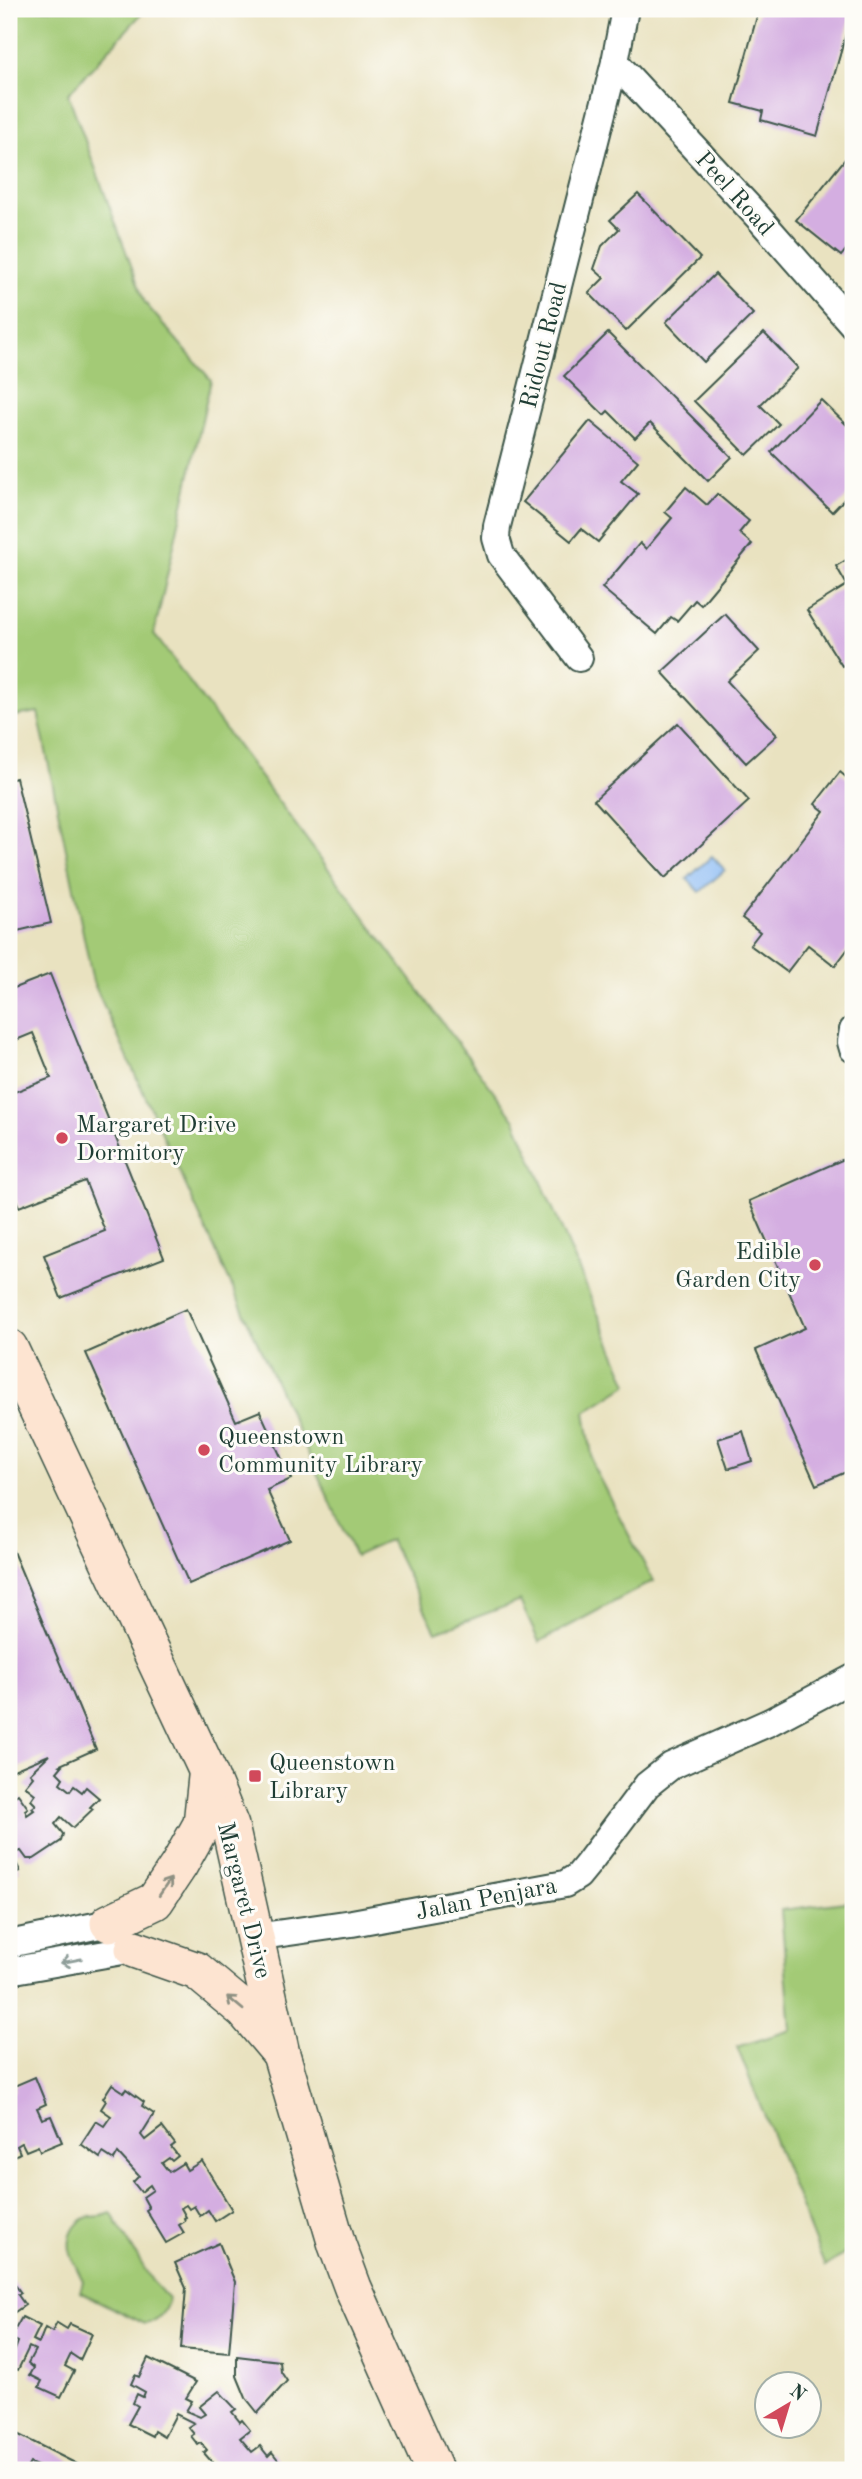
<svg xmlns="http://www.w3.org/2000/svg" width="862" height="2479" viewBox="0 0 862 2479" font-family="'Old Standard TT',serif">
	<rect width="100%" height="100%" fill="#fdfcf7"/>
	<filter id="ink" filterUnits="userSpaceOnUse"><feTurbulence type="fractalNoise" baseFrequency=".0143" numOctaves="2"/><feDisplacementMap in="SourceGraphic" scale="14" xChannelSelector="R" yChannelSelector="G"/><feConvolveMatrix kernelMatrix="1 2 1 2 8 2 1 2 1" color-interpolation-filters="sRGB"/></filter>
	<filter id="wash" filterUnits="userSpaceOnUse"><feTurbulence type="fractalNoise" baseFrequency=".00686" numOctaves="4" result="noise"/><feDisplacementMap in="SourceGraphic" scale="28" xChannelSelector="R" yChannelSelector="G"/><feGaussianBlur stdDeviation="1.57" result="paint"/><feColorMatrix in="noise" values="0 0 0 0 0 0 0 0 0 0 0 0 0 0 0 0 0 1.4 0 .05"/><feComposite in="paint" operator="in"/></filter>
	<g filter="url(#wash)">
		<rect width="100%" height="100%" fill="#e9e2c0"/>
		<!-- green -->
		<g fill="#a3ca76" stroke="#618455" stroke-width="2">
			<polygon points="9,9 146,9 68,94 145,303 211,380 154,634 515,1120 628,1384 585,1412 594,1468 653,1581 539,1642 520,1601 436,1632 390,1540 355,1556 93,982 38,712 9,717"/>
			<polygon points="853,1901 853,2248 825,2267 737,2047 791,2030 781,1910"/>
			<path d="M 111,2213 L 152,2281 L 168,2298 C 167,2311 158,2321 145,2324 L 80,2292 L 83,2281 C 75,2264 62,2246 75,2227 C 78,2223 83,2218 89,2217 C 97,2216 103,2217 111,2213 Z"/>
		</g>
		<!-- water -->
		<polygon fill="#89baf5" stroke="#547c94" stroke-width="2" points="712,856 725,870 700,892 687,879"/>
		<g id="blocks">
			<!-- building -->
			<g fill="#d4aee1">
				<polygon points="759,9 853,9 817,136 761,120 763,111 733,103"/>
				<polygon points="853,149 853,241 841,256 796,220"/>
				<polygon points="638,194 700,258 626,331 589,293 604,278 594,269 602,246 619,229 610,220"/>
				<polygon points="715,274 753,314 704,362 666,322"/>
				<polygon points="608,333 732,457 708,481 650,423 635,438 608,411 604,415 564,376"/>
				<polygon points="764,333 798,368 760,405 779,424 747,455 694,401"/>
				<polygon points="821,400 853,431 853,490 832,512 771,452"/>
				<polygon points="590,421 638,461 621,481 638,494 598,542 581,529 571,541 523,502"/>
				<polygon points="686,487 707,505 717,494 749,521 739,533 752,544 701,605 695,600 677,621 671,617 657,634 602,588 640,543 646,549 672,518 665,512"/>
				<polygon points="853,556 853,659 842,666 807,610 847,585 836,566"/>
				<polygon points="725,614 759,651 727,681 777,735 746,763 662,672"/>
				<polygon points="678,723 749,801 665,878 594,800"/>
				<polygon points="840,772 853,783 853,942 835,966 808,945 787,972 750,945 760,932 742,918 824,811 815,804"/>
				<polygon points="16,778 51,923 9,933 9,780"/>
				<polygon points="50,974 164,1258 61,1298 44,1255 105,1231 85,1181 19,1207 9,1183 9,1094 51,1078 33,1033 9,1043 9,990"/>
				<polygon points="853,1155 853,1469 816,1485 756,1350 805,1328 749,1201"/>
				<polygon points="186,1309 236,1421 260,1411 291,1479 267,1490 290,1540 189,1584 86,1353"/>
				<polygon points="743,1431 752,1461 728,1469 718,1439"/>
				<polygon points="9,1542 96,1749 60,1765 62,1766 57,1772 63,1778 60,1783 70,1791 74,1786 82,1792 86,1787 99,1798 90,1807 93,1809 73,1828 61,1817 55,1824 63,1834 61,1841 34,1859 27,1859 21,1851 12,1854 20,1871 9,1875 9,1813 14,1809 9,1800 18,1794 28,1808 25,1810 27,1815 34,1810 32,1808 36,1805 31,1800 35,1794 25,1786 33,1776 30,1773 49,1755 9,1772"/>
				<polygon points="35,2077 46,2104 37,2108 42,2119 51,2116 62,2142 40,2151 38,2146 26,2151 22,2143 17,2146 20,2153 9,2159 9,2093 15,2090 14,2086"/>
				<polygon points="112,2084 124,2092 126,2089 144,2102 142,2106 154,2114 141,2135 145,2140 162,2127 175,2144 171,2147 178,2156 172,2161 169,2158 162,2163 169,2172 183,2163 187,2170 202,2161 232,2210 215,2221 208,2210 200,2216 194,2206 189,2209 186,2205 181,2208 186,2217 184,2218 185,2221 179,2225 184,2233 166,2243 146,2210 149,2208 143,2197 153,2190 150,2185 141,2192 133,2182 139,2176 118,2153 114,2160 103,2153 100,2158 81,2144 96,2121 104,2126 111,2116 101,2109 106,2101 103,2098"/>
				<polygon points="219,2243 235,2282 229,2353 181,2349 186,2288 175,2263"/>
				<polygon points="13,2282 21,2293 18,2295 25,2305 9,2316 9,2285"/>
				<polygon points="22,2317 40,2326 33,2340 39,2343 45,2328 52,2332 57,2323 67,2329 70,2324 92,2334 80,2360 71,2354 65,2366 74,2371 61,2397 39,2387 42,2381 30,2375 34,2368 28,2363 35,2350 29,2347 18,2370 9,2366 18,2342 9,2337 9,2328 14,2331"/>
				<polygon points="237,2356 280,2361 281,2372 287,2381 258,2413 246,2398 237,2376"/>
				<polygon points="148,2358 196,2382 186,2398 192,2401 186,2411 200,2417 205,2414 199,2407 219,2391 236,2409 232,2412 240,2422 242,2420 250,2430 240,2438 252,2452 260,2446 268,2456 272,2452 286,2470 216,2470 218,2469 204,2453 207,2450 201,2443 198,2445 191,2436 194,2434 188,2427 194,2423 176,2414 164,2437 154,2431 152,2436 128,2424 138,2406 133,2403 137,2394 143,2397 145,2392 131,2384 135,2375 139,2377"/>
				<polygon points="9,2430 77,2464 73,2470 46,2470 30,2463 26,2470 9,2470"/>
			</g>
		</g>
	</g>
	<g filter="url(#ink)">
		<use href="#blocks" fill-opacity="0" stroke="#3d5649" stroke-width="2"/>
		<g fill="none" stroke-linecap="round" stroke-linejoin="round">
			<!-- street casing -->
			<g stroke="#3d5649" stroke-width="30">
				<g id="street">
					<polyline points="615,62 758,217 853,325"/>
					<polyline points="579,658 501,555 496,538 497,526 615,62 625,9"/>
					<polyline points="853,1030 851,1042 853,1049"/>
					<polyline points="255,1937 352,1923 565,1884 578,1876 587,1865 647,1785 671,1766 770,1722 853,1678"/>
					<polyline points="9,1944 109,1923"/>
					<polyline points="9,1971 134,1949"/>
				</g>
			</g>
			<!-- secondary casing -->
			<g stroke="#3d5649" stroke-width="40">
				<g id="secondary">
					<polyline points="9,1348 208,1772 230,1826 281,2054 337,2245 353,2288 434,2470"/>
					<polyline points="109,1923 155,1901 179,1865 202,1824 207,1777"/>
					<polyline points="134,1949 197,1971 245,2011 278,2050"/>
				</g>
			</g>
			<!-- street -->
			<use href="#street" stroke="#fff" stroke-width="26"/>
			<!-- secondary -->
			<use href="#secondary" stroke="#fde4d1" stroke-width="37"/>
		</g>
		<!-- one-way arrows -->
		<defs><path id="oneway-shaft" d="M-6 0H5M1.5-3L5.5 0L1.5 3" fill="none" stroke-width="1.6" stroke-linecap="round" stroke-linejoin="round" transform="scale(1.75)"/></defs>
		<g stroke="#8e9082">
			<use href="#oneway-shaft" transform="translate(165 1887) rotate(-56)"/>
			<use href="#oneway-shaft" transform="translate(235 2003) rotate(-140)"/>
		</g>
		<use stroke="#8f9e9a" href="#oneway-shaft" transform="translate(71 1961) rotate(169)"/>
	</g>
	<!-- markers -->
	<g fill="#d1495b" stroke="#fdfcf7" stroke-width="2.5">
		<circle cx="62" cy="1138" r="7"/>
		<circle cx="815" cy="1265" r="7"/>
		<circle cx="204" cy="1450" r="7"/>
		<rect x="248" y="1769" width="14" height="14" rx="3.5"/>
	</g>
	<g text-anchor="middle" stroke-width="6" stroke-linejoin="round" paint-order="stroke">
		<!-- street labels -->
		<g font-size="24" fill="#1f3d34" stroke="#fdfcf7">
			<text transform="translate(735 193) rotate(48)" y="8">Peel Road</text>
			<text transform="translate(543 345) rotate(-76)" y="8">Ridout Road</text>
			<text transform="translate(486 1898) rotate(-11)" y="8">Jalan Penjara</text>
			<text transform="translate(245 1900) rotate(76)" y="8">Margaret Drive</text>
		</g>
		<!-- poi labels -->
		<g font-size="24" fill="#1f3d34" stroke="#fdfcf7" text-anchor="start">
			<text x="76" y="1132">Margaret Drive<tspan x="76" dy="28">Dormitory</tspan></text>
			<text x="801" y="1259" text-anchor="end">Edible<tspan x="801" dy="28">Garden City</tspan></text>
			<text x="218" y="1444">Queenstown<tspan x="218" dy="28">Community Library</tspan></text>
			<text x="269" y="1770">Queenstown<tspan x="269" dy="28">Library</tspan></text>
		</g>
	</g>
	<!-- margin -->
	<rect width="862" height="2479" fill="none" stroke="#fdfcf7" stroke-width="35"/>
	<!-- north arrow -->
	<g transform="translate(788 2405) rotate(38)"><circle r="33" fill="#fdfcf7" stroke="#a4b0a9" stroke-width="2"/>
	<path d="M0-5L12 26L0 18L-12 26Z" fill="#d1495b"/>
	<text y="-10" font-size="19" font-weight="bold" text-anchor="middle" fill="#1f3d34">N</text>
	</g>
</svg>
